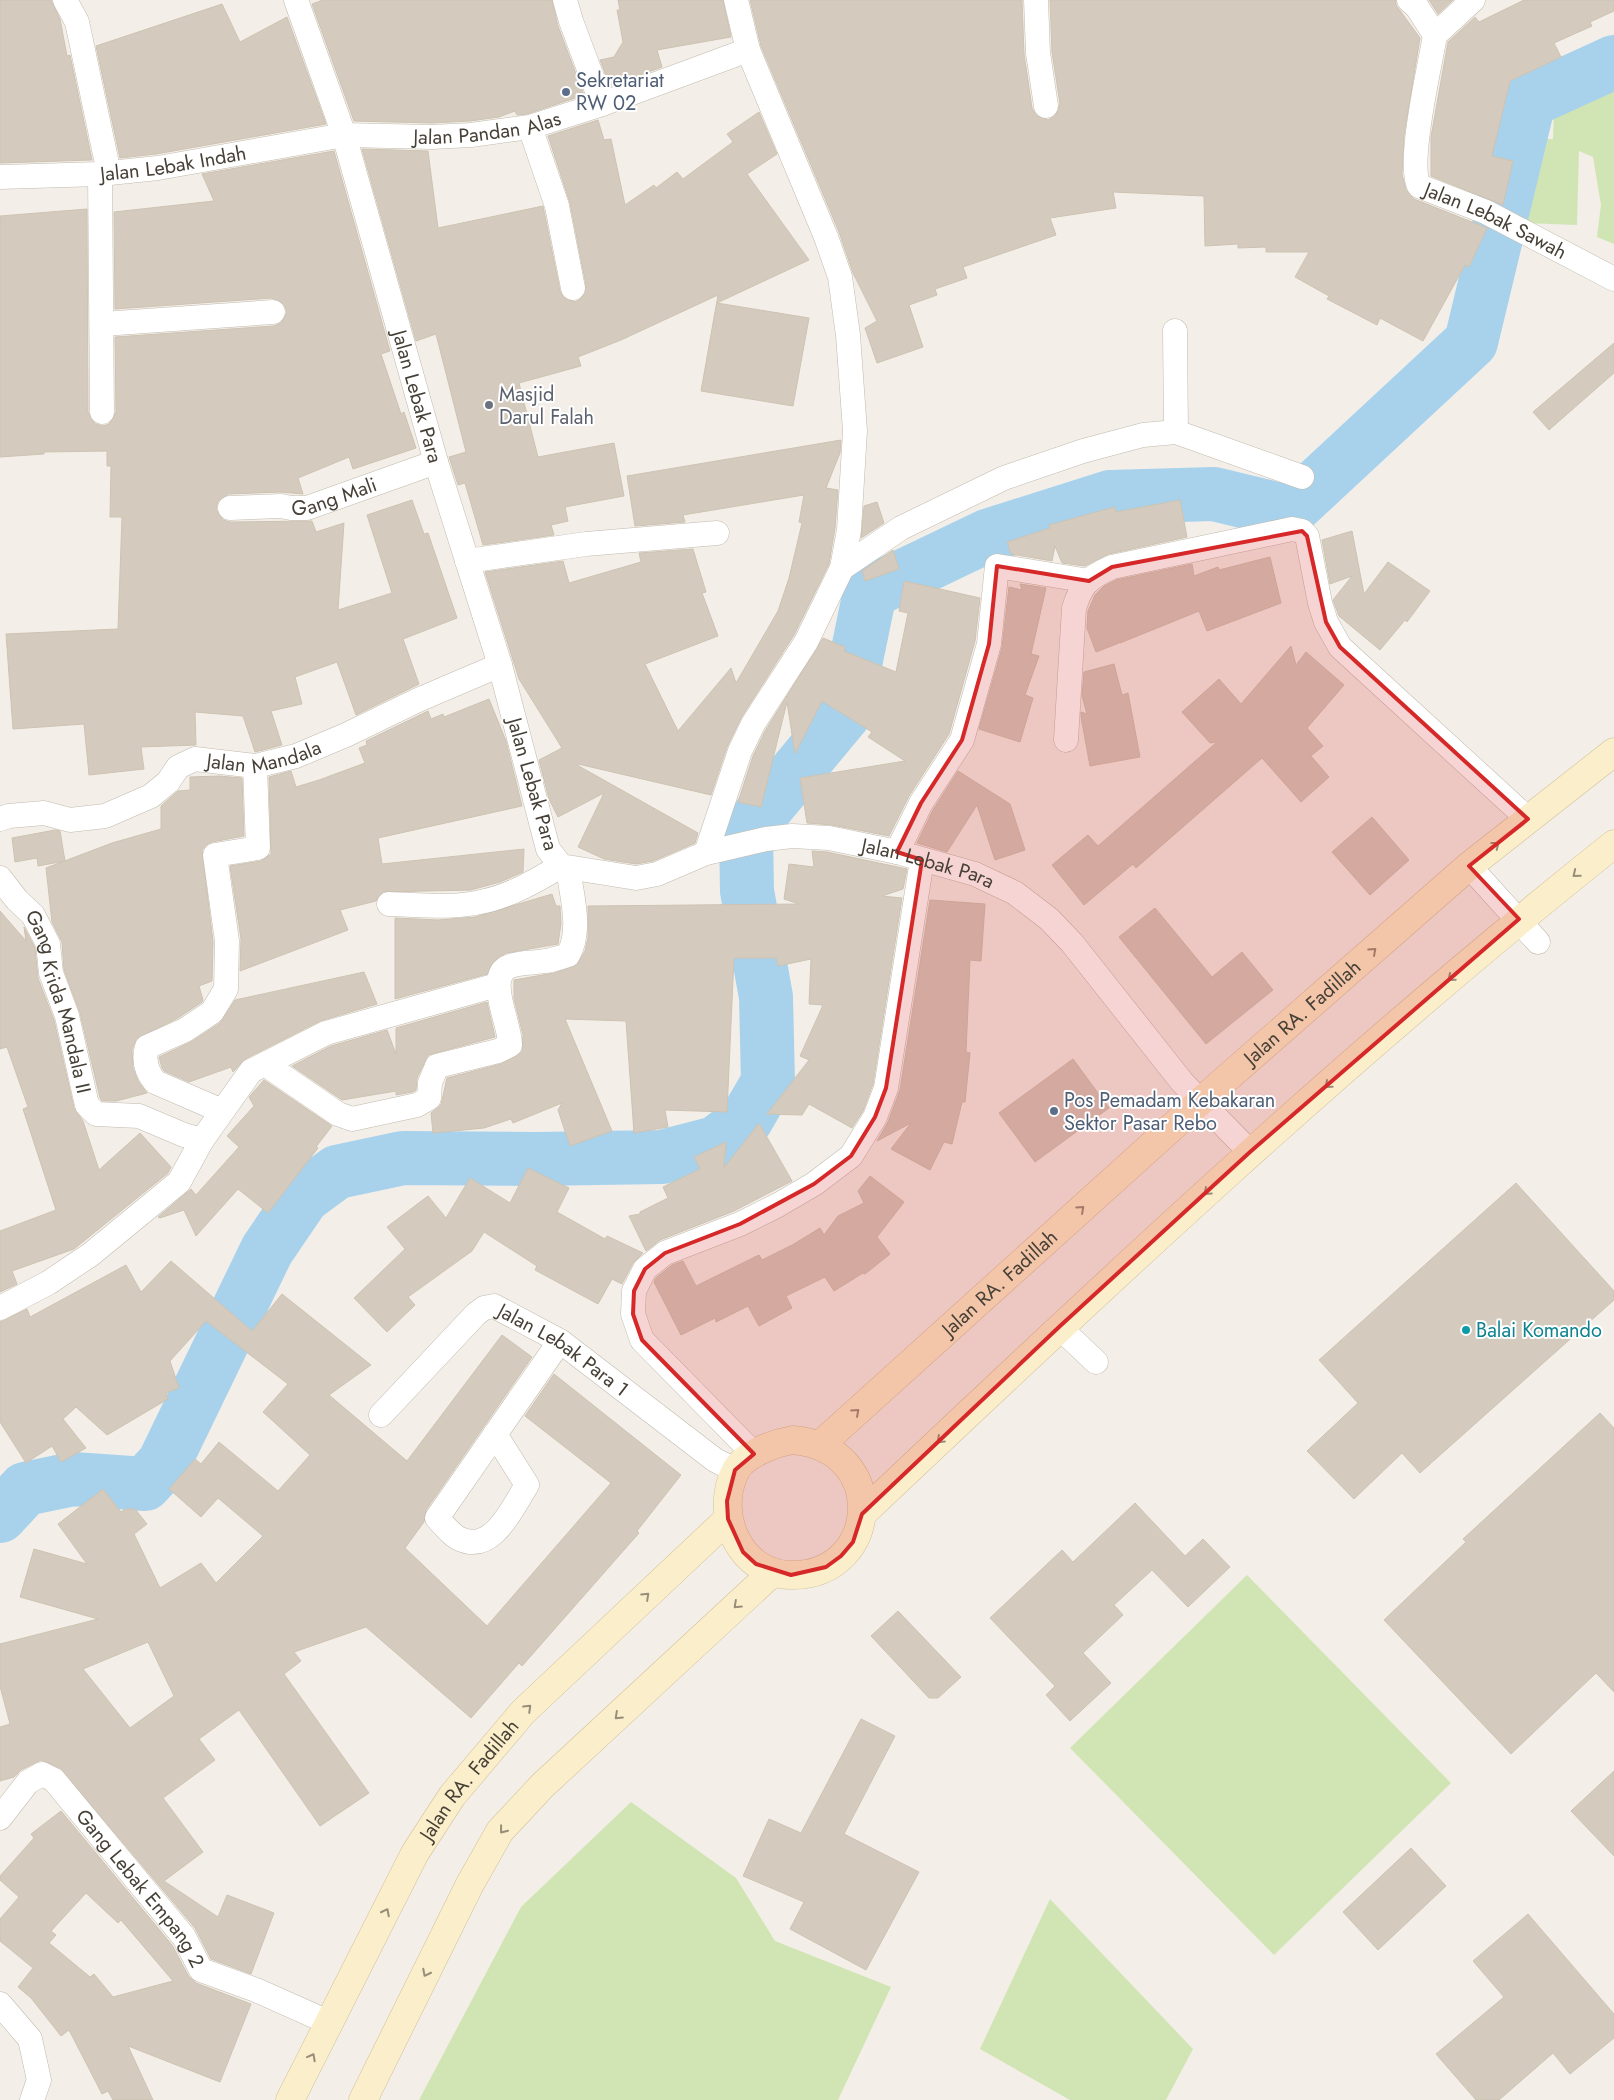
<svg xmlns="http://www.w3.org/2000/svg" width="1614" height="2100" viewBox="0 0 1614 2100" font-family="Jost,sans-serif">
	<rect width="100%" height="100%" fill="#f3efe8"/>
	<!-- green -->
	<g fill="#d0e5b3">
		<polygon points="1614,86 1614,244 1597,237 1601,205 1593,157 1579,151 1577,225 1521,223 1523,139 1553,139 1554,107 1570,98"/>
		<polygon points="1247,1575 1451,1783 1274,1955 1070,1748"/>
		<polygon points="631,1802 736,1878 775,1941 891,1987 838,2100 419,2100 521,1907"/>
		<polygon points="1050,1899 1193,2049 1166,2100 1070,2100 980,2049"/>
	</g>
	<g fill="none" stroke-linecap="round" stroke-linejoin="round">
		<!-- river -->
		<polyline stroke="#a8d2ec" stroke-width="54" points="0,1516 25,1489 73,1479 145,1484 164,1463 267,1250 303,1197 337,1172 403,1158 536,1159 662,1157 716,1143 746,1120 768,1082 766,997 747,891 746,832 845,713 870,592 987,536 1110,497 1214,494 1288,512 1471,342 1529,101 1614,62"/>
	</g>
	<!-- building -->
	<g fill="#d4cbbe" stroke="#cec3b2" fill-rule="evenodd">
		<polygon points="0,0 51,0 60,19 67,56 70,55 92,160 0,163"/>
		<polygon points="323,0 552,0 558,26 584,95 527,114 517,115 515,111 499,117 470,121 432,123 354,121 312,4"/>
		<polygon points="618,0 723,0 731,37 657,50 662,67 610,86 600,60 614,57 623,42 617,10 620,10"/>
		<polygon points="750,0 1022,0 1024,54 1032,108 1036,115 1048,120 1055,116 1060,104 1052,52 1050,0 1396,0 1396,5 1420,38 1404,135 1402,174 1406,190 1414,199 1487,228 1469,267 1465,265 1423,341 1380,318 1377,325 1327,299 1329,296 1295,277 1309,252 1266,252 1266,247 1238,248 1238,244 1205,246 1204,196 1113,192 1116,208 1050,218 1056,235 963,267 967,278 935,289 937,295 909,305 923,347 877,363 865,328 877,321 853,273 839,232 761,46"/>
		<polygon points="1429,0 1453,0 1438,14"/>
		<polygon points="1524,0 1614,0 1614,11 1590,22 1592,26 1554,43 1561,57 1510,81 1492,156 1513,161 1503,205 1431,176 1431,137 1448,42 1475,17 1479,22"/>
		<polygon points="222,4 240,42 287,17 326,124 156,154 120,158 96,46"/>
		<polygon points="759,112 777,154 747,174 809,260 717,303 809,318 793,406 701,391 718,295 621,340 578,357 581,366 519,383 538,457 614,443 624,496 565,507 568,521 551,525 554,535 483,545 465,483 458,485 449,457 466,452 436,334 416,341 362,149 428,151 438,228 543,206 560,291 563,297 575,302 582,298 586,285 570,203 548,136 598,120 604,140 611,139 625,205 654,185 656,188 677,172 683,179 733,142 727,134"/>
		<polygon points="334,151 390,351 381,354 401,414 404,412 416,448 353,469 349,457 298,478 303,494 280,492 229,494 218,501 216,509 223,520 230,522 312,521 316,532 344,523 338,610 392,593 367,515 412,500 424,534 428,533 457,618 403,639 419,684 356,715 337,662 295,677 302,704 271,711 282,745 255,752 243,716 195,712 196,745 141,747 144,769 89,775 84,724 13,729 6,634 118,629 122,517 110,517 111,466 107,466 107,451 44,452 44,454 0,457 0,216 87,209 88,412 95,424 103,426 109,424 116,412 115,337 274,326 281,323 287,312 284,304 272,298 115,309 114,212 214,201 202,174"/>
		<polygon points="1614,343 1614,373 1549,430 1533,412"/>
		<polygon points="841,440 840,453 826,488 838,490 835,528 829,564 794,635 741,718 727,747 711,795 578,764 577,765 698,833 695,843 653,861 636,864 604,859 578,847 604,793 558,817 549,799 539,760 562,748 519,679 485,572 563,561 569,583 641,562 639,553 693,549 706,592 702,593 718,636 645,664 678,731 731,668 736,683 778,611 789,578 802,523 799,522 804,495 683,515 685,522 635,526 627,476"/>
		<polygon points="1180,500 1187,537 1109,554 1085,566 1062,563 1055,546 1052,561 1011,554 1007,542 1050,528 1049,525 1115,507 1116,512"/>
		<polygon points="877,502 884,523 861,538 864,506"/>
		<polygon points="1352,531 1364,594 1388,562 1430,591 1407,622 1405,620 1380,650 1339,616 1333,600 1352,576 1330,584 1322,540"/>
		<polygon points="893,550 899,569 865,581 862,571"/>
		<polygon points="1270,557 1281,603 1207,631 1199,611 1120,643 1119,641 1119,643 1096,652 1087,628 1088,611 1095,595 1104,586 1116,580 1192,564 1194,576 1218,567 1219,570"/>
		<polygon points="904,581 980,598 975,641 949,734 909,796 889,836 832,825 807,823 800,778 905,761 868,737 872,732 822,701 795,754 787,702 761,807 738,802 753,756 765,731 823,638 845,647 844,651 896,672 908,613 899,611"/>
		<polygon points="1020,584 1046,588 1031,654 1039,656 1025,695 1033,698 1020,742 979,729 1002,648 1009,587 1022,590"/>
		<polygon points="1291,646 1296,665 1306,652 1344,685 1307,728 1323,746 1311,756 1329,777 1301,802 1262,758 1136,868 1133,864 1084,905 1052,865 1088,835 1098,846 1217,742 1210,743 1182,712 1219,679 1241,704"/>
		<polygon points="1114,664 1122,695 1128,693 1140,757 1090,766 1081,717 1081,712 1087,714 1082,696 1084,672"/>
		<polygon points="489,699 506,741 522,806 378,838 382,864 524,849 523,872 500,882 471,890 383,892 376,901 340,910 348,930 240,971 241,939 230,866 261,861 271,854 269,777 291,771 296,787 319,780 365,763 359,748 367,745 366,741 424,713 428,711 431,719 443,714 444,717"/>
		<polygon points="958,771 1010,804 1025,850 995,860 977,805 947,852 917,843 933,810"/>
		<polygon points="219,776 242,778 244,836 212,842 206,845 202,850 213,942 212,981 199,986 203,1000 202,1002 178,1018 136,1039 132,1050 133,1068 138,1081 147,1093 116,1101 102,1101 100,1098 80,1013 64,970 62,942 52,922 46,868 112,843 161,829 161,806 178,791 190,790 190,777"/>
		<polygon points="1372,817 1409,860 1370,895 1332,852"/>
		<polygon points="55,830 60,831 65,861 38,866 37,858 15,862 12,838"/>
		<polygon points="812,851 827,852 907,869 903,889 882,896 902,898 873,1084 863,1111 852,1128 809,1104 802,1115 767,1114 809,1060 800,1056 823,1005 809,1004 811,959 778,966 776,958 734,958 727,1112 665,1110 668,1127 634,1133 626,1021 565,1019 612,1131 570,1146 558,1110 562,1103 513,1123 511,1119 484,1128 433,1133 431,1113 441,1105 447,1078 501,1064 522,1052 523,1035 514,999 514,980 554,973 577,965 585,951 588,938 588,906 799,904 784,899 789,864 814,867"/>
		<polygon points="552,894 556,906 560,906 561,924 558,944 506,953 494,961 487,974 395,999 395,918 438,920 475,917"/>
		<polygon points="930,900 985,904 981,961 970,960 966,1052 970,1053 965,1102 962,1102 952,1144 944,1142 930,1170 891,1149 911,1123 877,1141 888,1122 900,1090"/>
		<polygon points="1155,908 1212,977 1242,952 1273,990 1206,1044 1119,937"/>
		<polygon points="0,911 26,941 24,927 35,948 38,978 54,1020 74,1108 83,1121 99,1170 140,1133 171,1167 168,1173 74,1249 12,1271 17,1284 0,1292 0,1231 56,1210 23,1109 28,1107 7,1047 0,1049"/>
		<polygon points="364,972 377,1004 320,1021 245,1059 233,1072 231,1067 189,1082 164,1071 162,1068 159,1057 191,1042 220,1023 235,1000"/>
		<polygon points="487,1002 495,1037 428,1055 417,1078 416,1090 412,1092 396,1095 396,1091 342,1100 292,1066 331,1046 387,1030 396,1054 396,1028"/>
		<polygon points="1073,1059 1109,1108 1035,1162 999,1113"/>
		<polygon points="264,1080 332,1126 316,1147 318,1148 268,1213 238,1189 196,1236 184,1210 160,1218 158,1217 191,1189 196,1195 239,1147 227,1136 254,1106 249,1097"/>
		<polygon points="759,1123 792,1181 734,1211 660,1240 646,1251 629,1216 640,1214 640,1212 668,1198 663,1187 700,1169 694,1157 726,1142 724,1168"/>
		<polygon points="528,1168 569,1188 557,1212 605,1239 607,1236 643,1253 633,1263 622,1284 612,1279 598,1304 535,1270 537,1266 484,1232 472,1251 408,1297 415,1305 387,1332 354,1298 405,1249 387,1227 428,1196 446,1218 470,1178 510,1203"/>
		<polygon points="870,1176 904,1202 877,1237 890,1254 865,1274 863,1273 834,1291 825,1277 786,1296 792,1308 759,1326 748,1306 716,1322 715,1318 681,1335 654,1282 656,1278 672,1265 683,1261 696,1286 759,1255 762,1260 794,1244 820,1228 824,1235 838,1216 864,1203 858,1191"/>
		<polygon points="1516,1183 1614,1291 1614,1300 1420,1473 1402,1453 1354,1499 1307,1451 1358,1403 1319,1360"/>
		<path d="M 171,1261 L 252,1331 L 282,1294 L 371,1365 L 329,1395 L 407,1461 L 502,1335 L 532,1357 L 426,1510 L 424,1522 L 405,1548 L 487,1626 L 611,1483 L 525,1416 L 554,1374 L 681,1475 L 637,1531 L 639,1533 L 522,1666 L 519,1663 L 471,1718 L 366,1627 L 294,1652 L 301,1661 L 284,1674 L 369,1793 L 320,1826 L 239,1710 L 199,1739 L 215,1760 L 163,1798 L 203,1852 L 164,1881 L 218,1917 L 227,1895 L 274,1913 L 251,1974 L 211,1959 L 195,1928 L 60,1768 L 41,1760 L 21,1770 L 14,1777 L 0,1781 L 0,1727 L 10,1724 L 0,1686 L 0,1644 L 98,1619 L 20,1597 L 34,1549 L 87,1564 L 58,1524 L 103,1489 L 121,1512 L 126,1509 L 135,1509 L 147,1524 L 134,1534 L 160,1588 L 201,1563 L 216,1583 L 263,1536 L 218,1498 L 201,1517 L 169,1489 L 195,1459 L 201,1464 L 219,1442 L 278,1491 L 310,1455 L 263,1412 L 288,1384 L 206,1321 L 170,1361 L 179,1388 L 166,1393 L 168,1399 L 107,1435 L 76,1407 L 63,1419 L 86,1448 L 61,1462 L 52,1446 L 26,1463 L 0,1422 L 0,1322 L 27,1309 L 30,1317 L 126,1265 L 141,1292 ZM 148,1642 L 174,1696 L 130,1728 L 83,1669 Z"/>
		<polygon points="1600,1413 1614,1428 1614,1692 1596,1673 1511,1754 1384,1620 1466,1542 1463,1539"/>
		<polygon points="1135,1503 1185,1556 1203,1539 1230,1567 1188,1607 1152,1570 1114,1605 1123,1615 1083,1653 1111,1683 1070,1721 1046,1695 1055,1686 990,1618 1062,1550 1073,1562"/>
		<polygon points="898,1611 961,1677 938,1698 929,1698 871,1636"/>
		<polygon points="861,1719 895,1736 844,1834 919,1872 866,1970 790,1929 804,1902 743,1876 769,1819 801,1833"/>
		<polygon points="1614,1771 1614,1856 1571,1811"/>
		<path d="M 61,1811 L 172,1945 L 189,1977 L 196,1983 L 251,2004 L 220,2082 L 128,2046 L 153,2100 L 113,2100 L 108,2091 L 102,2094 L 69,2030 L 61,2036 L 31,1998 L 18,1987 L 33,1968 L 0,1941 L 0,1919 L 19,1897 L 0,1880 L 0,1876 L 34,1838 L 31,1834 ZM 86,1893 L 118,1923 L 121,1920 L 173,1981 L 113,1997 L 94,1974 L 90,1977 L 49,1943 L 56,1935 L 51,1931 Z"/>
		<polygon points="1411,1848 1446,1886 1378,1950 1343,1912"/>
		<polygon points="1528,1914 1614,2014 1614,2038 1570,2074 1553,2053 1499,2100 1476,2100 1436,2054 1504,1997 1473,1961"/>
	</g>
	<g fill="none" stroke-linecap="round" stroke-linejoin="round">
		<!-- minor casing -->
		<g stroke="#c1baae" stroke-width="25">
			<g id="minor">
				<polyline points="65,0 77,22 109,173"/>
				<path id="s1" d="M 296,0 L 344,135 L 436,462 L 500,665 L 548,849 L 561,866 L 636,878 L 657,874 L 706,853 L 766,839 L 792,836 L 829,838 L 897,852 L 975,874 L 1015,893 L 1049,919 L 1072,943 L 1182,1082 L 1250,1152"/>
				<polyline points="565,0 571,21 602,104"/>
				<polyline points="1036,0 1038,53 1046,106"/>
				<path id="s2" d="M 1409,0 L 1417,7 L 1435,35 C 1430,66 1407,162 1419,186 L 1486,212 L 1614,279"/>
				<polyline points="1435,35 1473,0"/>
				<polyline points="530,127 557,206 573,288"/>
				<polyline points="100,174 102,412"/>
				<path id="s3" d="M 0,177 L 100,174 L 158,168 L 344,135 L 432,137 L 471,135 L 530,127 L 602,104 L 748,50"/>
				<polyline points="103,324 273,312"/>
				<polyline points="1175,331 1176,432"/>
				<path id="s4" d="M 230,508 L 281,506 L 291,508 L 307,508 L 436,462"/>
				<polyline points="467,561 586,544 717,533"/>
				<polyline points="842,568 901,528 1004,478 1083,451 1143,435 1176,432 1302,477"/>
				<path d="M 1066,740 L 1074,608 C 1082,583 1088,578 1112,567 L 1292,529 L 1302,531 L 1307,536 L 1320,603 L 1326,622 L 1340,647 L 1528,819"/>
				<path id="s5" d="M 0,819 L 9,816 L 44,813 L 70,820 L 105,816 L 151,796 L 168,782 L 178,767 L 195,759 L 255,766 L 296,756 L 346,735 L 418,700 L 500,665"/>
				<polyline points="897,852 921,803 962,740 989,644 997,566 1089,581"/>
				<polyline points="706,853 740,751 753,724 806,642 842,568 849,530 855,431 848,335 840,277 826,237 748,50 736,0"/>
				<polyline points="1469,866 1538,942"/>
				<path id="s6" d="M 0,878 L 17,900 L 33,915 L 48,944 L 51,973 L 67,1016 L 87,1105 L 96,1114 L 139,1116 L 184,1135 L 202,1140"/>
				<path d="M 389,904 C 421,905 454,909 485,901 C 512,895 537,880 561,866"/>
				<path d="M 265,1064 L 338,1114 L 352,1119 L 417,1105 L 429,1098 L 430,1083 L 437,1066 L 498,1051 L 510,1045 C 511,1025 484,976 510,966 C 520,962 535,963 545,961 C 553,960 561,957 568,955 C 582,931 572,896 568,869"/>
				<path d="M 222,1111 L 155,1082 C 147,1072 143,1060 147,1047 L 185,1030 L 212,1012 L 226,989 L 227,941 L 215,855 L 258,848 L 255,766"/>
				<polyline points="0,1308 48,1283 90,1255 179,1182 202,1140 251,1071 326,1033 497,985"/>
				<polyline points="1059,1327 1096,1362"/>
				<path id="s7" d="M 381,1415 L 476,1314 L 484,1308 L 494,1306 L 560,1341 L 715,1460 L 735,1470"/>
				<path d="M 495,1434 L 527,1485 C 512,1508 493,1554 460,1539 C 452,1536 444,1525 437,1518 L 560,1341"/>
				<polyline points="754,1454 642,1340 633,1314 634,1291 645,1269 665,1253 740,1224 778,1205 814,1184 851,1156 875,1117 886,1088 922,860"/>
				<path id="s8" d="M 0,1818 L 28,1782 L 42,1774 L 54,1780 L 184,1937 L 201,1970 L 256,1990 L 330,2023"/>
				<polyline points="0,2004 30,2039 39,2080 32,2100"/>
			</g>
		</g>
		<!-- secondary casing -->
		<g stroke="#d0c19a" stroke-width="29">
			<g id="secondary">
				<path d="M 793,1440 C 891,1449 879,1576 792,1575 C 740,1575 714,1515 735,1472 C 743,1454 775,1443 793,1440 Z"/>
				<path id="s9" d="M 820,1445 L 1201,1101 L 1469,866 L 1614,752"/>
				<path d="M 862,1514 C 1106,1283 1351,1053 1614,844"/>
				<path id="s10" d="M 290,2100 L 415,1853 L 452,1796 L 523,1712 L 728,1519"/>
				<polyline points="363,2100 470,1884 500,1831 542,1786 773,1572"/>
			</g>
		</g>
		<!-- minor -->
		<use href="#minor" stroke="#fff" stroke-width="24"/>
		<!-- secondary -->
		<use href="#secondary" stroke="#fbeeca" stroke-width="28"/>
	</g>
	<!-- one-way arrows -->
	<defs><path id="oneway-chevron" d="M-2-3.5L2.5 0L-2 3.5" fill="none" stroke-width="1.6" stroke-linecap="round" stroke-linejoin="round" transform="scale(1.25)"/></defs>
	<g stroke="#978e79">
		<use href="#oneway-chevron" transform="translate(1496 845) rotate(-38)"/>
		<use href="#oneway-chevron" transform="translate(1576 874) rotate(141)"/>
		<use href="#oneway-chevron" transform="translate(1373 951) rotate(-42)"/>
		<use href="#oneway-chevron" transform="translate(1451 978) rotate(139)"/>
		<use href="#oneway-chevron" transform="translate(1328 1085) rotate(139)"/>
		<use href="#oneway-chevron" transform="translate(1207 1192) rotate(138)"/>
		<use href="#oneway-chevron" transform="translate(1081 1209) rotate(-42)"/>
		<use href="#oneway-chevron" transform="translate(856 1412) rotate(-42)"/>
		<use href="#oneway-chevron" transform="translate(940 1440) rotate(137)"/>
		<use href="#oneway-chevron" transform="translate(646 1596) rotate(-43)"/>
		<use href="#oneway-chevron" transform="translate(737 1605) rotate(137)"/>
		<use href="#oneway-chevron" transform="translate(528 1708) rotate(-44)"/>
		<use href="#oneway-chevron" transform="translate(618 1716) rotate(137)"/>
		<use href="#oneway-chevron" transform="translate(503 1830) rotate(128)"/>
		<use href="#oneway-chevron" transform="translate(386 1912) rotate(-63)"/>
		<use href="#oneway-chevron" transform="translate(426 1973) rotate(117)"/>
		<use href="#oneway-chevron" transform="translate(312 2057) rotate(-62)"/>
	</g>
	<!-- marked area -->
	<path fill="#d62828" fill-opacity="0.2" stroke="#d62828" stroke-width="4" stroke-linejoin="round" d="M 1302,531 L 1307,536 L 1326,622 L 1340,647 L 1528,819 L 1469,866 L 1519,919 L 1250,1152 L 1059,1327 L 862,1514 L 853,1542 L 841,1556 L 826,1567 L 791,1575 L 756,1564 L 743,1552 L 728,1519 L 727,1501 L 735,1470 L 754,1454 L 642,1340 L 633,1314 L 634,1291 L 645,1269 L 665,1253 L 740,1224 L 814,1184 L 851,1156 L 875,1117 L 886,1088 L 922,860 L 897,852 L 921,803 L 962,740 L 989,644 L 997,566 L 1089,581 L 1112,567 Z"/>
	<!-- markers -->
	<g fill="#5c6f8a" stroke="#fff" stroke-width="2">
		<circle cx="566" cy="92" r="5"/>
		<circle cx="1054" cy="1111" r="5"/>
	</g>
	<circle fill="#6b7280" stroke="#fff" stroke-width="2" cx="489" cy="405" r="5"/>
	<circle fill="#0f9aa8" stroke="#fff" stroke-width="2" cx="1466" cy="1330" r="5"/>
	<g text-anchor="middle" stroke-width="4" stroke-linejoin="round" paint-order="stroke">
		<!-- service labels -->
		<g font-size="20" fill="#4e5e75" stroke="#fff" text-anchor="start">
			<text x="576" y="87">Sekretariat<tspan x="576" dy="23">RW 02</tspan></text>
			<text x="1064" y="1107">Pos Pemadam Kebakaran<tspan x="1064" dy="23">Sektor Pasar Rebo</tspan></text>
		</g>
		<!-- street labels -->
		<g font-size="20" fill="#464037" stroke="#fff">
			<text dy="7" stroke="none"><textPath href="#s3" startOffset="491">Jalan Pandan Alas</textPath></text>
			<text dy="7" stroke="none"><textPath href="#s3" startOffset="174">Jalan Lebak Indah</textPath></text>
			<text dy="7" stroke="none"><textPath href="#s2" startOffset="281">Jalan Lebak Sawah</textPath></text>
			<text dy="7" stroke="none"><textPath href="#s1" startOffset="415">Jalan Lebak Para</textPath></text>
			<text dy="7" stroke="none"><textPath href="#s4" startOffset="106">Gang Mali</textPath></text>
			<text dy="7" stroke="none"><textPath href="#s5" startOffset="286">Jalan Mandala</textPath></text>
			<text transform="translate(533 784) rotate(74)" y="7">Jalan Lebak Para</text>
			<text dy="7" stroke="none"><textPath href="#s1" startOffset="1285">Jalan Lebak Para</textPath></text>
			<text dy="7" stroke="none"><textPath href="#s6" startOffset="141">Gang Krida Mandala II</textPath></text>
			<text dy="7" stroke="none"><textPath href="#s9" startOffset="648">Jalan RA. Fadillah</textPath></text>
			<text dy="7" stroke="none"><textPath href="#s9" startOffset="242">Jalan RA. Fadillah</textPath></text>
			<text dy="7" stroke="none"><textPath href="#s7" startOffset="241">Jalan Lebak Para 1</textPath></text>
			<text dy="7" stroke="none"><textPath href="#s10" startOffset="368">Jalan RA. Fadillah</textPath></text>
			<text dy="7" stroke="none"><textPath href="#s8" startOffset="214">Gang Lebak Empang 2</textPath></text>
		</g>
		<!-- worship labels -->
		<g font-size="20" fill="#5b616d" stroke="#fff" text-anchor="start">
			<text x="499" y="401">Masjid<tspan x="499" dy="23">Darul Falah</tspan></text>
		</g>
		<!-- culture labels -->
		<g font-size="20" fill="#0d838f" stroke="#fff" text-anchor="start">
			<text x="1476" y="1337">Balai Komando</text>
		</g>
	</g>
</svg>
